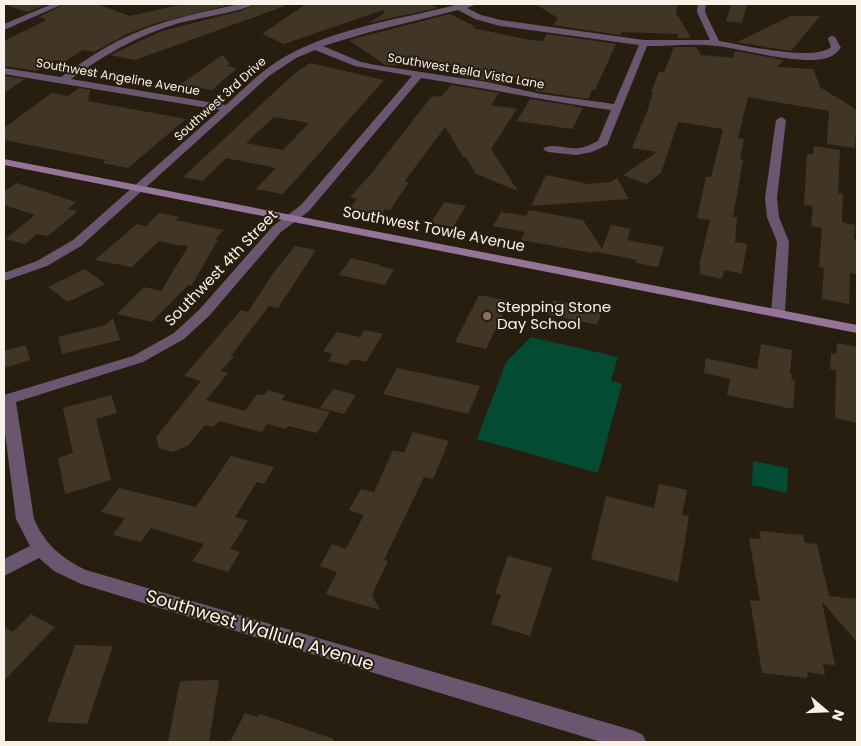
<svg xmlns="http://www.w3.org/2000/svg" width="861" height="746" viewBox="0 0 861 746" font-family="Poppins,sans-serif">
	<rect width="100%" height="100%" fill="#281e0f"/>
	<!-- green -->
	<g fill="#034b32">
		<polygon points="531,337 618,357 611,381 622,384 598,473 477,439 506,362"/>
		<polygon points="753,461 788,468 787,493 752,485"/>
	</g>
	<!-- building -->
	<g fill="#413626" fill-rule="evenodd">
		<polygon points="9,4 48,4 27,12 9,6"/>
		<polygon points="65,4 97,4 130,16 184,4 232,4 153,24 125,35 94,52 83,50 64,62 55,60 38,71 4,66 4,41 47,20 39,17"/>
		<polygon points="256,4 285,4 285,6 135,60 110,55 162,31 241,11"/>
		<polygon points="306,4 429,4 437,8 369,23 385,13 383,10 284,44 262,34"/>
		<polygon points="535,4 677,4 676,13 691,38 677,38 679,34 622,32 620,35 553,25 558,18"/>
		<polygon points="731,4 747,4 742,23 726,21"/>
		<polygon points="450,14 476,27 472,28 530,40 543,41 547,34 616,44 595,90 593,89 588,99 535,91 540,81 509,77 505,84 458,76 464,69 459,68 460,67 421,61 419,63 401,61 396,66 385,65 349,40"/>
		<polygon points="791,16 820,16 791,51 737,42"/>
		<polygon points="674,47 696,47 701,55 733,58 735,51 784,60 777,67 813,69 820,86 818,86 857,110 855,148 827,144 829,111 748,97 738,138 744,139 740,159 743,160 733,217 737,218 735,242 747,244 742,274 724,270 722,279 700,274 700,261 710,220 697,218 706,177 711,177 723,129 678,122 661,173 646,184 623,175 657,152 632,148 648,109 653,92 651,92 659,72 664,72"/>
		<polygon points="223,55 230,64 227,66 237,68 212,90 201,88 198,91 176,87"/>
		<path d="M 310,63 L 384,80 L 283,194 L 256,189 L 276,168 L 226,158 L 203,181 L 183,177 L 295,73 ZM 274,117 L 309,123 L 283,150 L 246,143 Z"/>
		<polygon points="4,76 25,79 4,93"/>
		<polygon points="451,85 499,93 491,105 517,109 491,149 518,191 476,174 466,157 463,157 445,127 404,182 409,182 390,210 385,209 381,215 350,208 357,199 350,197 371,174 432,96 441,97"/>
		<polygon points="79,88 90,90 88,101 186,119 128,168 102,163 106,160 4,140 4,128 52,93 68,96"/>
		<polygon points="530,99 563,104 583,108 572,129 517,121"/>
		<polygon points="814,146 840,150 838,193 843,194 842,222 855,225 854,239 857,239 857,274 850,273 849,304 822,299 824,268 819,267 822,228 811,226 813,206 804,205 807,154 813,154"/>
		<polygon points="546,175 588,184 611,182 617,178 629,199 531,206"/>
		<polygon points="17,183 76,202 68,209 78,211 48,236 37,234 25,244 5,239 35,215 4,205 4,191"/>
		<polygon points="444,202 466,206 453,227 431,223"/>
		<polygon points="529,210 583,220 602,249 611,225 631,229 627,240 664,247 658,267 636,263 637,260 593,251 592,253 521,240 525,232 493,226 501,212 526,216"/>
		<polygon points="159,213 179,217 176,220 224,230 215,239 218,240 191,286 188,285 152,322 117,314 144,287 161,291 188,247 184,246 186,244 182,246 159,241 132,267 95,260 137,224 146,226"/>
		<polygon points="295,246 316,250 278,308 269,306 231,356 234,356 221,371 228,373 206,400 245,411 257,394 264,395 268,390 285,395 282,400 330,412 317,433 288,426 286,429 267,424 262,432 219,421 213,427 205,425 189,445 173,452 159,448 156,437 201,381 184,376 241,310 248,312 274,272"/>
		<polygon points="351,258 380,265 379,266 394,269 385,285 339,275"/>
		<polygon points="85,269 105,284 68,302 48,287"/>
		<polygon points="479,295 509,301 486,349 455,342"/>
		<polygon points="554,300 602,310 597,325 547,314"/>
		<polygon points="113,318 120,340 62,354 58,337 106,325"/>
		<polygon points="364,330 383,334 366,362 351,359 347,365 328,361 333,354 323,351 337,332 360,337"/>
		<polygon points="837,343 857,347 857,423 835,418 836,370 830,369 831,353 836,354"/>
		<polygon points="761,344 792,350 790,374 792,374 791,380 795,381 793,409 727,395 730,379 704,373 706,358 757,369"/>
		<polygon points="26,345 30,360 4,368 4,351"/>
		<polygon points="397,368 449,379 480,386 468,414 383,394"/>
		<polygon points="333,389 356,395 344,414 320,408"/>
		<polygon points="111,395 117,413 96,419 111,480 65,494 58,458 73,453 63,408"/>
		<polygon points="413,432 449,441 433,479 424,477 384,560 388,561 372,595 380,610 328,595 326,593 337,572 320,566 332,544 346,549 364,515 349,510 361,489 374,492 393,450 404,453"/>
		<polygon points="231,456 274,467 264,484 257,482 235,517 248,521 230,549 240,552 228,572 192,561 204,544 151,528 141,542 113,535 125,518 101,512 119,488 196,507"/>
		<polygon points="659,484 687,490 682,515 689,516 678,582 591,559 606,496 654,508"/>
		<polygon points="759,531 803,535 805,543 817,544 829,596 857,599 857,642 822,602 835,665 823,664 825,675 808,672 807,678 762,673 750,600 760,601 749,538 761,539"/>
		<polygon points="508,556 552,568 530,636 491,624 501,595 495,593"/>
		<polygon points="31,614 55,627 4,681 4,627 13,632"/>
		<polygon points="75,645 113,646 87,724 47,722"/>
		<polygon points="219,680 209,742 168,742 180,681"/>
		<polygon points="245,713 258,717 260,714 334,739 333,742 230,742"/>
	</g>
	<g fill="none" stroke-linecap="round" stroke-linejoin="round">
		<!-- street -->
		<g fill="#6a566e" fill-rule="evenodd">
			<polygon points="52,4 63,4 4,30 4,24"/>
			<path d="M 240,4 L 254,4 C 245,11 192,19 176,24 C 137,36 104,55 71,79 L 226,105 C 242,90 257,75 275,63 C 324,30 395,20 452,6 L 455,4 L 477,4 L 467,8 L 481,15 L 501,20 L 644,40 L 710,40 L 697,12 L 698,4 L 706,4 L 705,12 L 719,41 C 743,45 814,62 831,47 L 828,39 L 829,37 L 832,36 L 835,37 L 841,48 C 838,51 835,54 832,56 C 809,68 744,49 717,46 C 695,43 670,46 647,46 L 607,145 L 592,152 L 576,155 L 548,152 L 543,149 C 550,142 568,150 579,148 C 586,147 592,144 598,141 L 611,110 C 547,101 485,88 421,78 L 309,211 L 281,232 L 209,316 L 184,339 L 143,362 L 16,402 L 34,519 C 45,544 61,558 86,570 L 635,731 L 643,735 L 646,742 L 601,742 L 81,584 L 54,571 L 39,558 L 4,576 L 4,559 L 30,546 L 16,519 L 4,425 L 4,395 L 133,356 L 174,333 L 199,310 L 273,226 L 301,205 L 412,76 L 355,66 L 315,50 L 296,58 L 269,76 L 81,246 L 47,266 L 4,281 L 4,273 L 37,261 L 73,240 L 220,110 L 4,74 L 4,68 L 61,77 C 81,63 102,48 126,37 C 162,20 201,12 240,4 ZM 458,10 L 475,19 L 500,26 L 639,45 L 614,104 L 541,94 L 487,82 L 375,65 L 361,62 L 323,46 L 370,32 Z"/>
			<polygon points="781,117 786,120 777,198 779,217 789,242 785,313 783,316 773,316 771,313 777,242 767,217 765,198 776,120"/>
		</g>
		<!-- secondary -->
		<polygon fill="#95749a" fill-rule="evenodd" points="4,159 857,325 857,333 4,165"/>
	</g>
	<!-- markers -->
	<circle fill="#8d6e63" stroke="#281e0f" stroke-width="2" cx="487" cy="316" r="5"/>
	<g text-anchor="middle" stroke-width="4" stroke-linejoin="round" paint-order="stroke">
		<!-- far-street labels -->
		<g font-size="12" fill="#f9f2e8" stroke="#281e0f">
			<text transform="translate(466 71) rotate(10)" y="4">Southwest Bella Vista Lane</text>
			<text transform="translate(118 77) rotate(10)" y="4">Southwest Angeline Avenue</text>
			<text transform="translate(220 99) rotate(-42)" y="4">Southwest 3rd Drive</text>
		</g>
		<!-- street labels -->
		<g font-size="15" fill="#f9f2e8" stroke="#281e0f">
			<text transform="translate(434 229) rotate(11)" y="5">Southwest Towle Avenue</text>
			<text transform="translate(221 268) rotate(-46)" y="5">Southwest 4th Street</text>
		</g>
		<!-- poi labels -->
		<g font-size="15" fill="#f9f2e8" stroke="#281e0f" text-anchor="start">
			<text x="497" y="312">Stepping Stone<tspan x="497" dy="17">Day School</tspan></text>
		</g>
		<!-- near-street labels -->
		<g font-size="18" fill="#f9f2e8" stroke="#281e0f">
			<text transform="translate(260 630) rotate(17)" y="6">Southwest Wallula Avenue</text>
		</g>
	</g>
	<!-- border -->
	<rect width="861" height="746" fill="none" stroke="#f9f2e8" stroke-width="10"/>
	<!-- north arrow -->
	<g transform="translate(826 711) rotate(109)" stroke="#281e0f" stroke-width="4" paint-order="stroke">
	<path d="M0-4L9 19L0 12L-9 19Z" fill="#f9f2e8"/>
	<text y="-8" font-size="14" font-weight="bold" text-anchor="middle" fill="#f9f2e8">N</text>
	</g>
</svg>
